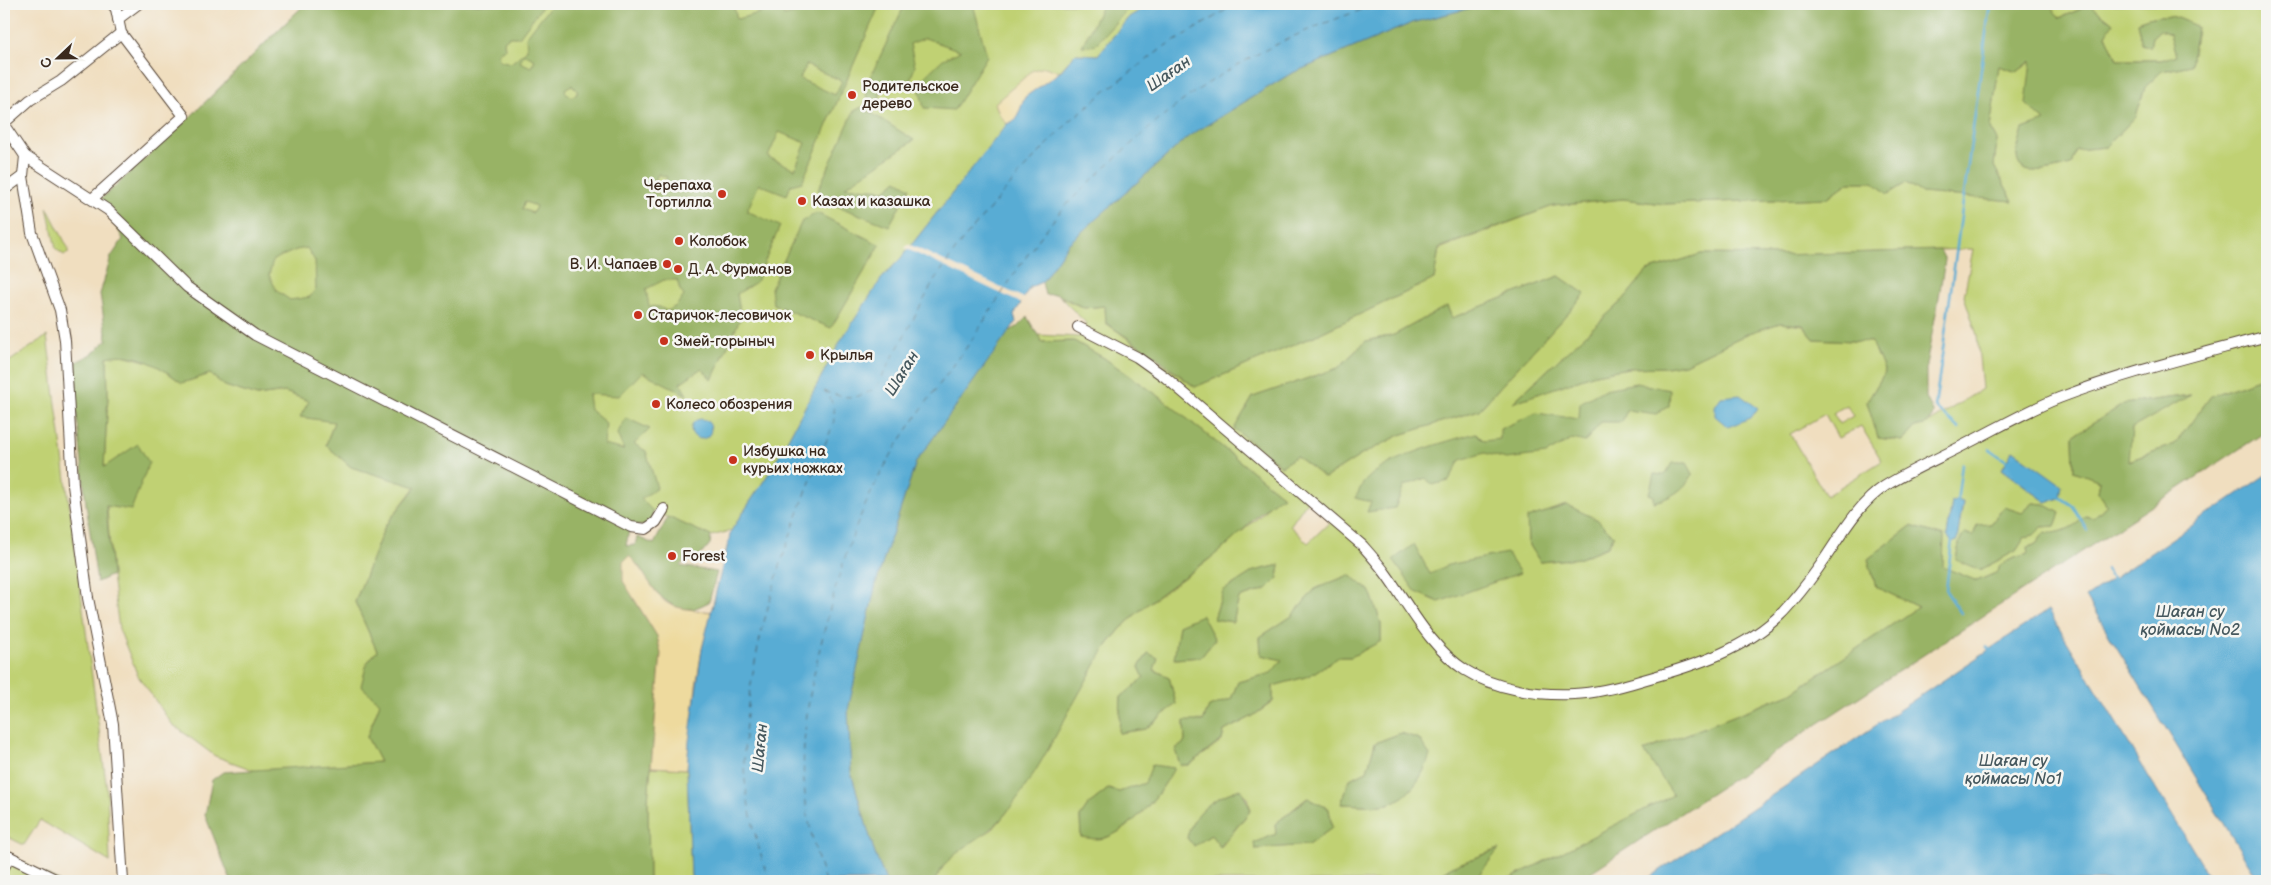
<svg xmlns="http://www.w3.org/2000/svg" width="2271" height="885" viewBox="0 0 2271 885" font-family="'Balsamiq Sans',sans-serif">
	<rect width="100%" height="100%" fill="#f6f6f2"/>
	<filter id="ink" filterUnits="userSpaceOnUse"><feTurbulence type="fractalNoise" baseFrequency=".02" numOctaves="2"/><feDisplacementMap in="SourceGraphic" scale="10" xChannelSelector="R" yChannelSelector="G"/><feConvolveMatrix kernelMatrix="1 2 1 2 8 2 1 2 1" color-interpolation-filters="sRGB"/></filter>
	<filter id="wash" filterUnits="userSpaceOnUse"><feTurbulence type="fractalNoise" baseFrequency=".0096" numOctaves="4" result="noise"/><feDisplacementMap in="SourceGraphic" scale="20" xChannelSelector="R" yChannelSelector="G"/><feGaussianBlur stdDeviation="1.12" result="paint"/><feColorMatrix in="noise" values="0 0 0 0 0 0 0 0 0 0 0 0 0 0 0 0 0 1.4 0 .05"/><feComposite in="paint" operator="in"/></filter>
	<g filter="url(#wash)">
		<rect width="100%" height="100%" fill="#f0debf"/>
		<!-- green -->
		<g fill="#c0d173" stroke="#7e7e48" fill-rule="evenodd">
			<polygon points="305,4 1151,4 1129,17 1098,55 1075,54 958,186 901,258 882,278 841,340 771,470 731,531 711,536 646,508 227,302 189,118"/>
			<path d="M 2048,4 L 2267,4 L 2267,376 L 2211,396 L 2175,444 L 2128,461 L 2132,428 L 2190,395 L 2124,404 L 2073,436 L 2074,471 L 2100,481 L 2098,492 L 2107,505 L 2093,518 L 2086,516 C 2076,526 2059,536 2045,532 L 2036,544 L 2027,548 L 2028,554 L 2014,558 L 2000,565 L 1998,572 L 1977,581 L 1942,567 L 1944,536 L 1911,526 L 1868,559 L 1876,587 L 1918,607 L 1792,693 L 1644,751 L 1674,795 L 1506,881 L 1474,881 L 1498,849 L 1456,865 L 1427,881 L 934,881 L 947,861 L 968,844 L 993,829 L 1007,812 L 1105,648 L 1124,625 L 1146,605 L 1207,561 L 1260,516 L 1273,501 L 1283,496 L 1160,397 L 1104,358 L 1074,341 L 1042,342 L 1037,335 L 1079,337 L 1086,323 L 1060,297 L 1084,308 L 1105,306 L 1106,323 L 1195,387 L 1312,337 L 1434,279 L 1439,249 L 1553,206 L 1623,199 L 1664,204 L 1827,198 L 1849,182 L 1873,182 L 1888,194 L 1906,183 L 1922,193 L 2013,201 L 1994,166 L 1997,140 L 1990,128 L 1999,66 L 2017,72 L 2032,61 L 2027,104 L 2046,122 L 2023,129 C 2021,137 2017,148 2017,156 C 2018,182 2055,168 2071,165 L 2076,150 L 2106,147 L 2136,116 L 2145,87 L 2162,71 L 2191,65 L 2197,27 C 2173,14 2163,12 2137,22 L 2142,44 L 2150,47 L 2152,37 L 2160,30 L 2170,34 L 2176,55 L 2161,60 L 2117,60 L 2106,35 L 2112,22 L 2090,5 L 2059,18 ZM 1973,249 L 1964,296 L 1977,335 L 1982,389 L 1927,424 L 1915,427 L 1903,441 L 1878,438 L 1867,402 L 1885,372 L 1872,342 L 1814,339 L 1803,326 L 1780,323 L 1749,333 L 1685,364 L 1666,367 L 1628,368 L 1595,374 L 1513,402 L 1624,299 L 1647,271 L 1701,254 L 1782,255 ZM 1559,276 L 1585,294 L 1479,410 L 1400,435 L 1363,454 L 1325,478 L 1296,456 L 1281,466 L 1235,429 L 1253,397 L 1338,368 L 1366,341 L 1394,335 L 1447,306 L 1452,318 ZM 1847,405 L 1853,416 L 1839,424 L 1833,413 ZM 1825,414 L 1838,438 L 1861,426 L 1882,461 L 1826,496 L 1790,434 ZM 2013,450 L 2061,485 L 2060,498 L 2046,502 L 2002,469 ZM 1308,500 L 1333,519 L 1308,543 L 1290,526 ZM 1957,500 L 1963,503 L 1957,539 L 1952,542 L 1947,536 L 1952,501 ZM 2033,503 L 2044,504 L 2060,513 L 2055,526 L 2042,527 L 2034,535 L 2025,537 L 2016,551 L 1980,570 L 1956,559 L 1960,540 L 1965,533 L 1973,536 L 1977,525 L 1991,524 L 2004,507 L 2022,513 ZM 1566,505 L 1598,520 L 1614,537 L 1607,547 L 1580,558 L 1540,562 L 1528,542 L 1528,518 ZM 1280,565 L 1278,578 L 1267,589 L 1239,598 L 1233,622 L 1214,619 L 1223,591 L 1254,571 ZM 1349,575 L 1370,591 L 1381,623 L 1381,641 L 1351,657 L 1338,657 L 1309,676 L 1273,686 L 1273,702 L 1253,716 L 1224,731 L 1222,741 L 1189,765 L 1181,765 L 1175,750 L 1185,742 L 1184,722 L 1203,721 L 1209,707 L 1231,699 L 1238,682 L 1272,673 L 1283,660 L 1261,655 L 1260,637 L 1292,616 L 1315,589 ZM 1202,616 L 1215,640 L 1201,657 L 1175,659 L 1179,625 ZM 1148,653 L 1157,658 L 1153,669 L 1169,677 L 1176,704 L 1146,729 L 1119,733 L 1121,697 L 1144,678 L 1139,667 ZM 1401,733 L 1419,739 L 1429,755 C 1423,776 1410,797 1388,804 C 1376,807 1354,804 1341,804 L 1350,779 L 1367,771 L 1375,743 ZM 1153,766 L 1173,768 C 1164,791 1130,832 1104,838 C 1097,840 1088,837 1081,837 L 1080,817 L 1089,804 L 1108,789 L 1119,792 L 1146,783 ZM 1241,789 L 1247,798 L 1251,810 L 1221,847 L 1211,835 L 1194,846 L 1187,838 C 1193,812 1216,796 1241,789 ZM 1307,798 L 1329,809 L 1332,828 L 1308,845 L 1255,849 L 1255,843 L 1276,834 L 1275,824 Z"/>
			<polygon points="47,207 68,248 68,253 64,255 56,249"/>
			<polygon points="47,336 107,790 110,862 40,820 24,845 4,835 4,365"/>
			<polygon points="119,354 156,364 182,383 210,374 225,386 257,396 285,392 309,401 334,422 326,445 351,467 416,486 385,526 355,602 377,651 367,663 380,703 367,737 380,762 256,771 215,756 172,724 138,676 119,629 112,575 104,467 108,396 107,357"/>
			<polygon points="651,767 687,769 691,876 694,881 649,881 648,800"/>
			<polygon points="4,854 59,881 4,881"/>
		</g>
		<!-- forest -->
		<g fill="#98b365" stroke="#6a6e42" fill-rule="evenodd">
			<path d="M 305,4 L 544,4 L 519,37 L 509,37 L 504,41 L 505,49 L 498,53 L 499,60 L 511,63 L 527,50 L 526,37 L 552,4 L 733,4 L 737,19 L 763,12 L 761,4 L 794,4 L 782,7 L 784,16 L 803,11 L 801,4 L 880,4 L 802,182 L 791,185 L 787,195 L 759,184 L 747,211 L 780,226 L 756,282 L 737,294 L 741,317 L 712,380 L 702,368 L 680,383 L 687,395 L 642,372 L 619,396 L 588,394 L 590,410 L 606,423 L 604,445 L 624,450 L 617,434 L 626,418 L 650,429 L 634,444 L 646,451 L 657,488 L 641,499 L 653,511 L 653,520 L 644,526 L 630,525 L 626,546 L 635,545 L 637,537 L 654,544 L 668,517 L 711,536 L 710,544 L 699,557 L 686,559 L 680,566 L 717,572 L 709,602 C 704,604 696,609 690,609 C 665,610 650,584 639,566 L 632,596 L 657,636 L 661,654 L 648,800 L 649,881 L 231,881 L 205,815 L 212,780 L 223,772 L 380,762 L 367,737 L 380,703 L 361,686 L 367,663 L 377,651 L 355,602 L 385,526 L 416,487 L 351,467 L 326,445 L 334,422 L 300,417 L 309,401 L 285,392 L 257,396 L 225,386 L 210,374 L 182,383 C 161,367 135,350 107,357 L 108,396 L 104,467 L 138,444 L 149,463 L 131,510 L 106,506 L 112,575 L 97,582 L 86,504 L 72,364 L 92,354 L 107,340 L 100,294 L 111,257 L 123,239 L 101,199 L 189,118 ZM 524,54 L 535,60 L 531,67 L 520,62 ZM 806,65 L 842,81 L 835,95 L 800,79 ZM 572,85 L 577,90 L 577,94 L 571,97 L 565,92 L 566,88 ZM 779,132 L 806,143 L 795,169 L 768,157 ZM 658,174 L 667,177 L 659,194 L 651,191 ZM 525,202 L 536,206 L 533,213 L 522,209 ZM 307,248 L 315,261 L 316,289 L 310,297 L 290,300 L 277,291 L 269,275 L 273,260 L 296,250 ZM 664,280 L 677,280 L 680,290 L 684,296 L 676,306 L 667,311 L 659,307 L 649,306 L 646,289 Z"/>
			<polygon points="905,4 973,4 987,56 954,110 924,108 918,83 943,59 961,51 925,38 910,44 915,66 910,81 897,81 891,90 882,82 879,103 867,98 865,88"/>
			<polygon points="1103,4 1137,4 1126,11 1095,45 1082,46"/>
			<path d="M 1486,4 L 2048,4 L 2060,18 L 2090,5 L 2113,23 L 2106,35 L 2117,60 L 2161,60 L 2176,55 L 2170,34 L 2160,30 L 2152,37 L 2150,47 L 2142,44 L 2137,22 C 2163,12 2173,14 2197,27 L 2191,65 L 2162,71 L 2145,87 L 2136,116 L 2106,147 L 2076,150 L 2071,165 C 2055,168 2018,182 2017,156 C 2017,148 2021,137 2023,129 L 2045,121 L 2026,104 L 2031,61 L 2017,72 L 1999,66 L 1990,128 L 1997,140 L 1994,166 L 2013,201 L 1922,193 L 1906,183 L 1888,194 L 1873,182 L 1849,182 L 1827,198 L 1664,204 L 1623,199 L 1553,206 L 1439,248 L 1434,279 L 1312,337 L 1195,387 L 1159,359 L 1106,323 L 1105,306 L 1084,308 L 1057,294 L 1045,295 L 1042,282 L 1068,244 L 1189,136 L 1290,74 L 1412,23 Z"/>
			<polygon points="862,107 914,140 845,187 885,190 897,180 910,188 889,226 821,200 818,190 854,111"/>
			<polygon points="817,213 880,245 831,328 773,304 771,288 802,221"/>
			<polygon points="1940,250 1945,260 1938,303 1926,365 1926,397 1934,414 1927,424 1915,427 1903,441 1878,438 1867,402 1885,372 1872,342 1814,339 1803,325 1780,323 1749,333 1685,364 1666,367 1628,368 1595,374 1512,403 1624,299 1647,271 1701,254 1782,255"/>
			<polygon points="1559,276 1585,294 1479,410 1400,435 1363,454 1325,478 1296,456 1282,466 1234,429 1253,397 1338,368 1366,341 1394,335 1447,306 1452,318"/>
			<path d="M 1027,317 L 1042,342 L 1074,341 L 1104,358 L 1160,397 L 1283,496 C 1264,506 1245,530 1227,545 C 1186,579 1137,603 1106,647 C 1098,658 1092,671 1085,683 C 1060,726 1038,773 1007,812 C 992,833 968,842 949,860 C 943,865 939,874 934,881 L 886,881 L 875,854 L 851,773 L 848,709 L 876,583 L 916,462 L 1008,332 L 1017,327 Z"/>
			<path d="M 2267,376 L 2267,431 L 1577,881 L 1506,881 L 1673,795 L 1644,751 L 1792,693 L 1918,607 L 1876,587 L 1868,559 L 1911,526 L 1944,536 L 1943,567 L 1977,581 L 1998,572 L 2000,565 L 2014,558 L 2028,554 L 2027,548 L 2036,544 L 2045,532 C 2059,536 2076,526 2085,516 L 2093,518 L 2107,505 L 2098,492 L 2100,481 L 2074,471 L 2073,436 L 2124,404 L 2191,395 L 2132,428 L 2129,461 L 2175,444 L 2211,396 Z"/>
			<path d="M 1636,383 L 1670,390 L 1669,406 L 1656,414 L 1627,410 L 1622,422 L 1601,422 L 1585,442 L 1573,439 L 1546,454 L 1506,459 L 1485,453 L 1460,460 L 1449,481 L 1432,485 L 1426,478 L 1404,486 L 1395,508 L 1367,512 L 1371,502 L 1355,498 C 1359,492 1361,485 1365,481 C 1387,457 1445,442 1476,433 L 1484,441 L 1500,439 L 1500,429 L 1536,413 L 1579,419 L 1580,403 L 1605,389 Z"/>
			<path d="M 1672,463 L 1687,463 L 1693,474 C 1685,489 1671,498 1654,502 L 1654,496 L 1649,494 L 1654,474 L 1665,475 Z"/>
			<polygon points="2033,503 2044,504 2060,513 2055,526 2042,527 2034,535 2025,537 2016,551 1980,570 1956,560 1960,540 1965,533 1973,536 1977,525 1991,524 2004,507 2022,513"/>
			<polygon points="1567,505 1598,520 1614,536 1607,547 1580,558 1540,562 1528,542 1527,518"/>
			<polygon points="1414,544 1430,574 1448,565 1507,553 1520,573 1439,602 1416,592 1393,560"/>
			<polygon points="1280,565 1278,578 1267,589 1239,598 1233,622 1214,619 1223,591 1254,571"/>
			<polygon points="1349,575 1370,591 1381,623 1381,641 1351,657 1338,657 1309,676 1273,686 1273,701 1253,716 1224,731 1222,740 1189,765 1180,765 1175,750 1185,742 1184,721 1203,721 1209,707 1231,699 1238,682 1271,673 1282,660 1261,655 1260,637 1292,616 1315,589"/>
			<polygon points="1202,615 1215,640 1201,657 1174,659 1179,625"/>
			<polygon points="1148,653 1158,658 1154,670 1169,677 1176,704 1146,729 1119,733 1121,697 1144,678 1139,667"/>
			<path d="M 1401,733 L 1419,739 L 1430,755 C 1423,776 1410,798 1388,804 C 1376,807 1353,804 1341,804 L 1350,779 L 1367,771 L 1375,743 Z"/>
			<path d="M 1152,765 L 1174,768 C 1163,791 1130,832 1104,838 C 1097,840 1088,838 1081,837 L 1080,817 L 1089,804 L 1108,789 L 1119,792 L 1145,783 Z"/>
			<path d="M 1241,789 L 1251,810 L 1220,847 L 1211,835 L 1194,846 L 1187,838 C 1193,811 1216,796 1241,789 Z"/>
			<polygon points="1308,798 1329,809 1332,828 1308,845 1255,849 1254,843 1276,834 1275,824"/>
			<polygon points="1499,849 1474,881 1427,881 1456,865"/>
		</g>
		<!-- sand -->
		<g fill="#eeda9e" stroke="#94825e">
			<polygon points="1045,67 1060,72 1025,97 1016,120 1007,124 999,114 995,103 1033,70"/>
			<path d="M 629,556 C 643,568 655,597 669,604 C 681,610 699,610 712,612 L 702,649 L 696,686 L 687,769 L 651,767 L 661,654 L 657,636 L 623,581 L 623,562 Z"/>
		</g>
		<!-- water -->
		<g fill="#59acd4" stroke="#4a6b79">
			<polygon points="1151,4 1486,4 1412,23 1290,74 1189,136 1068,244 1042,282 1030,287 1014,315 1016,322 916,462 876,583 848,710 851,773 875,854 886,881 694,881 691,876 687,769 689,741 702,649 731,531 771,470 841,340 882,278 901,258 1007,124 1016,120 1025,97 1060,72 1075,54 1098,55 1129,17"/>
			<polygon points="1740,395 1758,408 1751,418 1728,427 1715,416 1715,406 1721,397"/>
			<circle cx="701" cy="429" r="10"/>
			<polygon points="2013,450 2062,485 2060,498 2046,502 2002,469"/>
			<polygon points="2267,474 2267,881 2259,881 2086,597"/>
			<polygon points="1957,500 1963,502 1957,540 1952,542 1947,536 1952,501"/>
			<polygon points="2048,610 2212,881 1644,881"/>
		</g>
		<!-- pier -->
		<polygon fill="#f0debf" points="908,244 1026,299 1023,304 905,248"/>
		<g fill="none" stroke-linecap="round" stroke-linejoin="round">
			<!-- stream -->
			<g stroke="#59acd4" stroke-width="2.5">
				<polyline points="1959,428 1935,407 1990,4"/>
				<polyline points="1989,449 2008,462"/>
				<polyline points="2058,496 2073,506 2087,530"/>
				<polyline points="1957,502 1962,464"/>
				<polyline points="1952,540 1946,591 1961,613"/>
				<polyline points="2106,569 2113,580"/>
				<polyline points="1986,646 1991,651"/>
			</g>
			<!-- ferry -->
			<g stroke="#46585e" stroke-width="1" stroke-dasharray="6 5" stroke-linecap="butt">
				<path d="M 824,391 C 844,399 861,400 877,386 L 934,281 L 961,242 L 1023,170 L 1070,121 L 1107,90 L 1160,50 L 1236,4"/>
				<path d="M 769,881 C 758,848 744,797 744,762 C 745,650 790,528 833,425 C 836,412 834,402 825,391"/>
				<path d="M 825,881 C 814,849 806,816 804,782 C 801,733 811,683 823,636 C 839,570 857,512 893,452 C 917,413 945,378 971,341 C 1000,297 1027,251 1061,211 C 1075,195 1091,181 1106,167 C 1133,142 1162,116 1192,94 C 1251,53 1312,25 1380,4"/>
			</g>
		</g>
	</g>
	<g filter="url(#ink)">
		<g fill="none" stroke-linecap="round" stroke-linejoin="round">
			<!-- minor casing -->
			<g stroke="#564536" stroke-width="12">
				<g id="minor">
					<polyline points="118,19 138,4"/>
					<polyline points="4,123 30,100 61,81 121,33"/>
					<polyline points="4,125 25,156 108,210 187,287 255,335 631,527 646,529 656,522 664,509"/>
					<polyline points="25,156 23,176 32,233 60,310 65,340 73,485 88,598 113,724 123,881"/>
					<polyline points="4,190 23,176"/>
					<polyline points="92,199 184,116 121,33 116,9 112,4"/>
					<path d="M 1078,327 L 1137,357 L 1165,377 L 1362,545 C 1370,554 1379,564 1386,574 C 1410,607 1430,647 1465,670 C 1495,689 1539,696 1574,694 C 1598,693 1620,687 1643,680 C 1693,666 1746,650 1783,612 C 1795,599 1807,584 1817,570 C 1838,541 1855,506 1885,486 C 1909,471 1937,459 1962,446 C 1994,430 2026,411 2059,398 C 2127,372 2198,355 2267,336"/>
					<polyline points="4,854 59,881"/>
					<polyline points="4,867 10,857"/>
				</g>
			</g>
			<!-- minor -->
			<use href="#minor" stroke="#fff" stroke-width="10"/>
		</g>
	</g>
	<!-- markers -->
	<g fill="#c8321e" stroke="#f6f6f2" stroke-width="2">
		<circle cx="852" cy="95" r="5"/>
		<circle cx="722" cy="194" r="5"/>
		<circle cx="802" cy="201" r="5"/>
		<circle cx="679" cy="241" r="5"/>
		<circle cx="667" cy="264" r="5"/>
		<circle cx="678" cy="269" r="5"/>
		<circle cx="638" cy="315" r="5"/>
		<circle cx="664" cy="341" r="5"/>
		<circle cx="810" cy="355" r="5"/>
		<circle cx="656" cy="404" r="5"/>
		<circle cx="733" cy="460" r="5"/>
		<circle cx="672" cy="556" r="5"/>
	</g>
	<g text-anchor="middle" stroke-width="5" stroke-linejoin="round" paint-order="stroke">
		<!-- poi labels -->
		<g font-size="15" fill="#3b2a1e" stroke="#f6f6f2" text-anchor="start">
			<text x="862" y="91">Родительское<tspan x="862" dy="17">дерево</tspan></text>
			<text x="712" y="190" text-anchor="end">Черепаха<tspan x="712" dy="17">Тортилла</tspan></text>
			<text x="812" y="206">Казах и казашка</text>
			<text x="689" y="246">Колобок</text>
			<text x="657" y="269" text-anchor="end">В. И. Чапаев</text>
			<text x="688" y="274">Д. А. Фурманов</text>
			<text x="648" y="320">Старичок-лесовичок</text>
			<text x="674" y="346">Змей-горыныч</text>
			<text x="820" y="360">Крылья</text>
			<text x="666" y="409">Колесо обозрения</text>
			<text x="743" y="456">Избушка на<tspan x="743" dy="17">курьих ножках</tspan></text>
			<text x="682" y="561">Forest</text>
		</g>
		<!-- water labels -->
		<g font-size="16" font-style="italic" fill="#46585e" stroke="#f6f6f2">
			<text transform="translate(1168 73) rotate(-35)" y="6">Шаған</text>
			<text transform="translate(901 373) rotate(-58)" y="6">Шаған</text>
			<text x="2190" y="617">Шаған су<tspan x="2190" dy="18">қоймасы No2</tspan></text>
			<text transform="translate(759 748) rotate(-84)" y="6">Шаған</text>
			<text x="2013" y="766">Шаған су<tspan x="2013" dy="18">қоймасы No1</tspan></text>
		</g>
	</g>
	<!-- margin -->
	<rect width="2271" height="885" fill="none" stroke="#f6f6f2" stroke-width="20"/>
	<!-- north arrow -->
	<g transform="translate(58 58) rotate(248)" stroke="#f6f6f2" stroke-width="4" paint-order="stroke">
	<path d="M0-4L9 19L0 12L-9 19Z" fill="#3b2a1e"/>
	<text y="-8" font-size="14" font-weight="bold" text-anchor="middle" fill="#3b2a1e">С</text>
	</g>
</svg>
